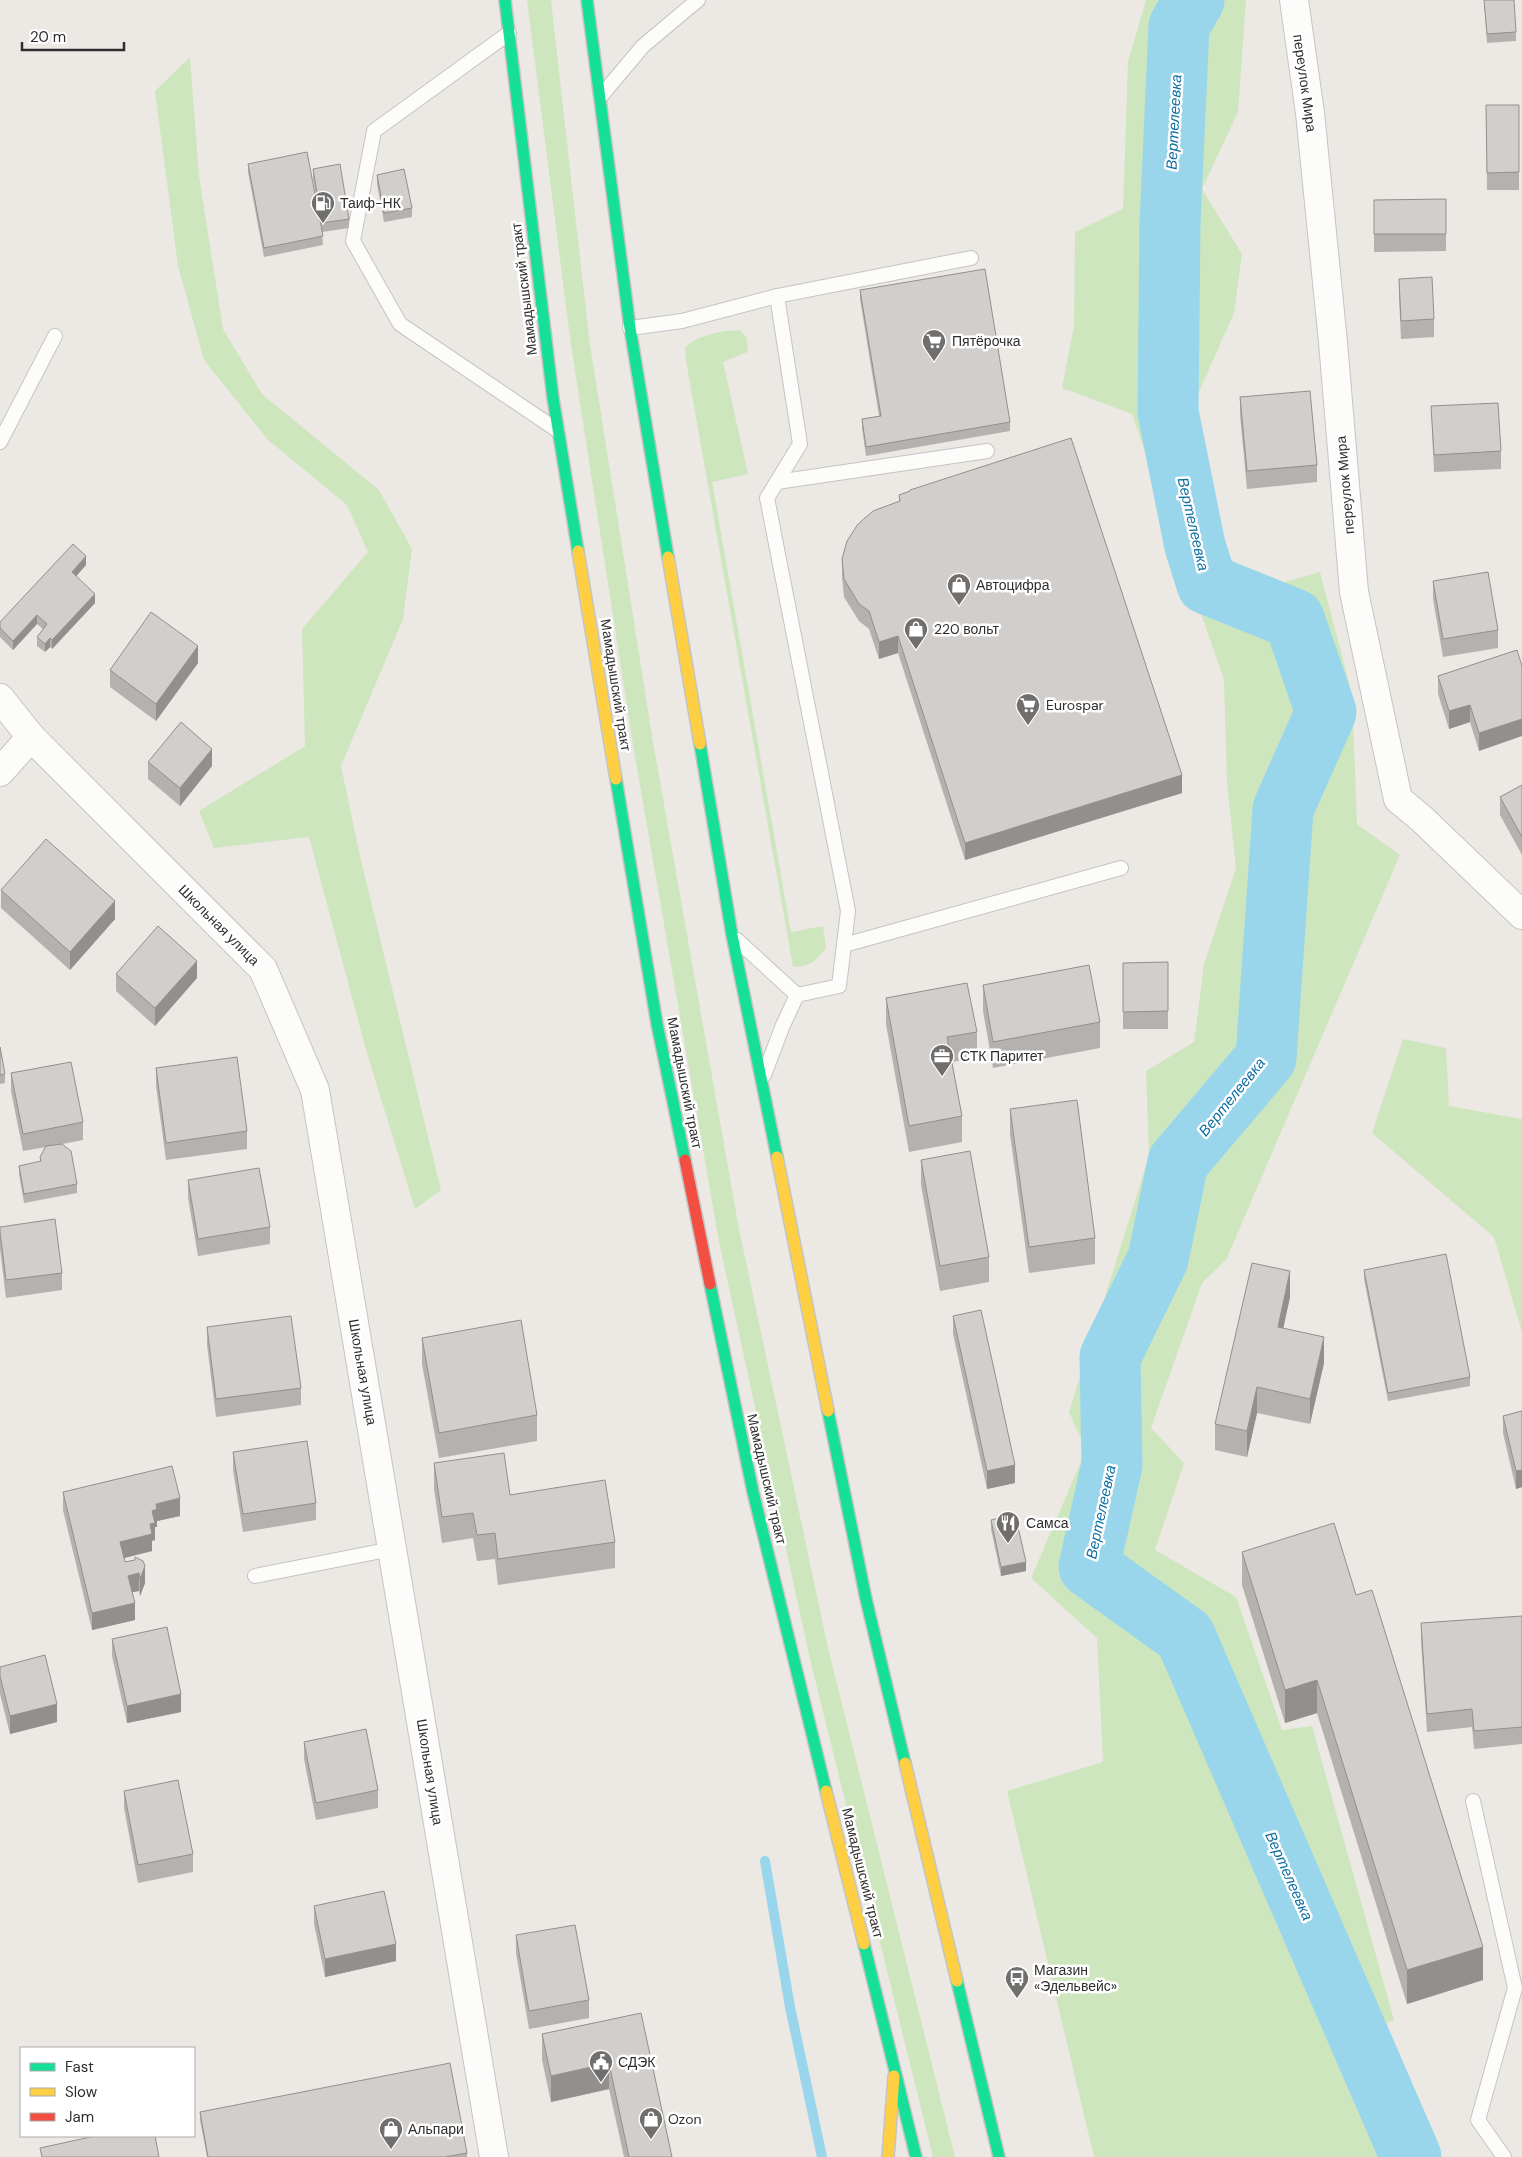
<svg xmlns="http://www.w3.org/2000/svg" width="1522" height="2157" viewBox="0 0 1522 2157" font-family="'DM Sans',sans-serif">
	<rect width="100%" height="100%" fill="#ece8e4"/>
	<!-- green -->
	<g fill="#cee6be">
		<polygon points="527,0 551,0 589,338 652,736 739,1229 828,1648 955,2157 933,2157 810,1659 719,1242 633,745 571,345"/>
		<polygon points="1146,0 1246,0 1238,112 1202,189 1242,254 1234,313 1194,403 1220,569 1270,586 1320,572 1352,694 1357,824 1400,855 1226,1260 1202,1283 1151,1428 1184,1463 1155,1550 1236,1597 1282,1730 1312,1726 1394,2020 1366,2032 1423,2157 1094,2157 1007,1791 1103,1762 1097,1638 1031,1578 1086,1450 1069,1412 1149,1156 1146,1071 1194,1042 1204,964 1236,868 1227,783 1224,680 1132,414 1062,388 1074,326 1075,232 1123,209 1128,62"/>
		<polygon points="190,57 199,176 223,329 262,394 379,490 412,549 403,619 341,766 360,856 441,1190 415,1209 366,1050 309,837 214,848 199,811 305,746 302,629 368,552 347,505 268,440 204,360 178,266 155,91"/>
		<path d="M 740,330 L 747,338 L 748,352 L 723,362 L 748,474 L 712,482 L 791,932 L 823,926 L 826,948 C 815,962 811,966 793,967 L 686,361 L 685,348 C 698,334 722,331 740,330 Z"/>
		<polygon points="1403,1039 1446,1048 1449,1106 1522,1119 1522,1332 1494,1237 1372,1133"/>
	</g>
	<g fill="none" stroke-linecap="round" stroke-linejoin="round">
		<!-- stream -->
		<polyline stroke="#99d6ec" stroke-width="10" points="765,1861 790,2007 822,2157"/>
		<!-- river -->
		<polyline stroke="#99d6ec" stroke-width="61" points="1194,0 1179,26 1170,224 1168,412 1195,546 1207,584 1294,619 1326,712 1283,809 1266,1058 1178,1162 1158,1259 1110,1357 1112,1465 1089,1567 1185,1636 1411,2157"/>
		<!-- lane casing -->
		<g stroke="#c5c4c5" stroke-width="16">
			<g id="lane">
				<polyline points="509,33 374,131 353,241 400,324 557,430"/>
				<polyline points="601,96 643,46 698,0"/>
				<polyline points="777,296 800,444 767,498 848,911 839,986 797,995"/>
				<polyline points="630,328 682,321 777,296 971,258"/>
				<polyline points="0,442 55,336"/>
				<polyline points="777,482 987,451"/>
				<polyline points="737,940 797,995"/>
				<polyline points="844,945 1121,868"/>
				<polyline points="764,1075 783,1025 797,995"/>
				<polyline points="255,1576 392,1549"/>
				<polyline points="1473,1801 1515,1988 1478,2120 1504,2157"/>
			</g>
		</g>
		<!-- street casing -->
		<g stroke="#c5c4c5" stroke-width="30">
			<g id="street">
				<polyline points="1294,0 1310,113 1333,342 1354,592 1398,799 1422,819 1522,915"/>
				<polyline points="0,698 31,737 263,969 315,1090 494,2157"/>
				<polyline points="0,772 31,737"/>
			</g>
		</g>
		<!-- fast casing -->
		<g stroke="#c5c4c5" stroke-width="14">
			<g id="fast">
				<polyline points="505,0 553,398 578,551"/>
				<polyline points="587,0 630,328 668,557"/>
				<polyline points="700,744 732,935 777,1157"/>
				<polyline points="616,779 657,1024 685,1160"/>
				<polyline points="710,1284 753,1492 826,1791"/>
				<polyline points="828,1411 866,1599 905,1763"/>
				<polyline points="864,1944 916,2157"/>
				<polyline points="957,1981 999,2157"/>
			</g>
		</g>
		<!-- slow casing -->
		<g stroke="#c5c4c5" stroke-width="14">
			<g id="slow">
				<polyline points="578,551 616,779"/>
				<polyline points="668,557 700,744"/>
				<polyline points="777,1157 828,1411"/>
				<polyline points="905,1763 957,1981"/>
				<polyline points="826,1791 864,1944"/>
				<polyline points="888,2157 894,2076"/>
			</g>
		</g>
		<!-- jam casing -->
		<g stroke="#c5c4c5" stroke-width="14">
			<polyline id="jam" points="685,1160 710,1284"/>
		</g>
		<!-- lane -->
		<use href="#lane" stroke="#fcfcfb" stroke-width="14"/>
		<!-- street -->
		<use href="#street" stroke="#fcfcfb" stroke-width="28"/>
		<!-- fast -->
		<use href="#fast" stroke="#16e098" stroke-width="11"/>
		<!-- slow -->
		<use href="#slow" stroke="#ffcf43" stroke-width="11"/>
		<!-- jam -->
		<use href="#jam" stroke="#f24e42" stroke-width="11"/>
	</g>
	<!-- wall -->
	<g fill="#b4b1af">
		<polygon points="1484,0 1516,32 1516,41 1487,43"/>
		<polygon points="1486,105 1519,105 1519,190 1487,190"/>
		<polygon points="248,164 321,226 313,178 313,169 349,219 349,228 322,232 323,245 264,257 248,172"/>
		<polygon points="377,175 412,208 412,217 384,222 377,184"/>
		<polygon points="1446,199 1446,251 1374,252 1374,200"/>
		<polygon points="1399,279 1434,319 1434,337 1401,339 1399,297"/>
		<polygon points="860,290 1010,422 1010,431 866,456 862,428 862,419 879,416 860,299"/>
		<polygon points="1240,397 1317,465 1317,482 1247,489 1240,415"/>
		<polygon points="1431,406 1501,451 1501,469 1434,472"/>
		<polygon points="910,490 1182,793 965,860 898,653 879,659 869,629 859,621 844,597 842,577 842,559 899,501 899,495 910,492"/>
		<polygon points="86,565 76,576 95,603 52,649 50,647 45,652 37,646 37,637 43,629 37,624 13,650 0,637 0,622"/>
		<polygon points="1433,581 1498,630 1498,648 1443,657 1433,599"/>
		<polygon points="1517,650 1479,751 1470,722 1449,729 1438,694 1438,676"/>
		<polygon points="198,663 156,721 110,687 110,670"/>
		<polygon points="148,762 212,766 180,806 148,779"/>
		<polygon points="1522,785 1522,855 1500,815 1500,797"/>
		<polygon points="1,890 115,919 70,970 1,908"/>
		<polygon points="1168,962 1168,1029 1123,1029 1123,963"/>
		<polygon points="116,974 197,978 155,1026 116,991"/>
		<polygon points="983,985 1100,1022 1100,1048 993,1068 983,1011"/>
		<polygon points="886,998 977,1032 977,1057 952,1062 962,1116 962,1142 909,1152 886,1024"/>
		<polygon points="0,1047 5,1074 5,1083 0,1084"/>
		<polygon points="156,1068 247,1131 247,1149 166,1160 156,1086"/>
		<polygon points="11,1073 83,1122 83,1140 62,1144 77,1184 77,1193 24,1203 19,1174 19,1166 40,1162 40,1157 46,1147 23,1151 11,1091"/>
		<polygon points="1010,1109 1095,1238 1095,1264 1029,1273 1010,1134"/>
		<polygon points="921,1160 989,1257 989,1282 940,1291 921,1185"/>
		<polygon points="188,1180 270,1227 270,1244 198,1256 188,1198"/>
		<polygon points="0,1227 62,1273 62,1290 6,1298 0,1249"/>
		<polygon points="1364,1270 1470,1377 1470,1386 1388,1401 1364,1279"/>
		<polygon points="1290,1297 1283,1328 1324,1363 1310,1424 1257,1413 1247,1457 1215,1450 1215,1424"/>
		<polygon points="953,1316 1015,1483 987,1489 953,1334"/>
		<polygon points="207,1327 301,1388 301,1405 216,1417 207,1345"/>
		<polygon points="422,1338 537,1415 537,1441 439,1458 422,1364"/>
		<polygon points="1522,1411 1522,1487 1516,1489 1503,1433 1503,1416"/>
		<polygon points="233,1452 316,1503 316,1520 243,1532 233,1470"/>
		<polygon points="434,1463 510,1495 615,1542 615,1568 498,1585 495,1559 477,1561 473,1538 442,1543 434,1489"/>
		<polygon points="63,1492 180,1516 157,1521 157,1527 155,1527 155,1540 152,1541 152,1551 124,1558 125,1562 135,1560 135,1557 145,1583 140,1596 139,1591 132,1592 135,1620 92,1630 63,1510"/>
		<polygon points="991,1520 1026,1571 1001,1576 991,1529"/>
		<polygon points="1242,1552 1356,1595 1483,1980 1407,2004 1317,1713 1285,1723 1242,1585"/>
		<polygon points="1522,1616 1522,1744 1474,1749 1472,1727 1427,1732 1421,1641 1421,1623"/>
		<polygon points="112,1639 181,1712 127,1723 112,1656"/>
		<polygon points="0,1667 57,1722 10,1734 0,1694"/>
		<polygon points="304,1742 378,1790 378,1808 316,1820 304,1759"/>
		<polygon points="124,1791 193,1854 193,1872 138,1883 124,1808"/>
		<polygon points="314,1906 396,1961 325,1977 314,1924"/>
		<polygon points="516,1935 589,2000 589,2018 529,2029 516,1953"/>
		<polygon points="641,2013 672,2157 624,2157 609,2089 551,2102 542,2060 542,2034"/>
		<polygon points="200,2112 467,2153 467,2157 207,2157 200,2120"/>
	</g>
	<!-- shaded-wall -->
	<g fill="#92908e">
		<polygon points="86,556 86,565 72,581 72,572"/>
		<polygon points="95,594 95,603 52,649 52,640"/>
		<polygon points="37,615 37,624 13,650 13,641"/>
		<polygon points="898,636 898,653 879,659 879,642"/>
		<polygon points="50,638 50,647 45,652 45,644"/>
		<polygon points="198,646 198,663 156,721 156,704"/>
		<polygon points="1470,705 1470,722 1449,729 1449,711"/>
		<polygon points="1522,719 1522,736 1479,751 1479,733"/>
		<polygon points="212,749 212,766 180,806 180,788"/>
		<polygon points="1182,775 1182,793 965,860 965,843"/>
		<polygon points="115,901 115,919 70,970 70,952"/>
		<polygon points="197,961 197,978 155,1026 155,1008"/>
		<polygon points="1290,1271 1290,1297 1278,1353 1278,1327"/>
		<polygon points="1324,1337 1324,1363 1310,1424 1310,1399"/>
		<polygon points="1257,1387 1257,1413 1247,1457 1247,1431"/>
		<polygon points="1015,1465 1015,1483 987,1489 987,1471"/>
		<polygon points="1522,1470 1522,1487 1516,1489 1516,1471"/>
		<polygon points="180,1498 180,1516 157,1521 157,1527 155,1527 155,1540 152,1541 152,1551 120,1559 120,1542 150,1524 152,1511 156,1504"/>
		<polygon points="1026,1562 1026,1571 1001,1576 1001,1567"/>
		<polygon points="145,1566 145,1583 140,1596 140,1579"/>
		<polygon points="139,1573 139,1591 128,1593 128,1576"/>
		<polygon points="135,1603 135,1620 92,1630 92,1613"/>
		<polygon points="1317,1680 1317,1713 1285,1723 1285,1690"/>
		<polygon points="181,1694 181,1712 127,1723 127,1706"/>
		<polygon points="57,1704 57,1722 10,1734 10,1716"/>
		<polygon points="396,1944 396,1961 325,1977 325,1959"/>
		<polygon points="1483,1947 1483,1980 1407,2004 1407,1970"/>
		<polygon points="609,2063 609,2089 551,2102 551,2076"/>
	</g>
	<!-- building -->
	<g fill="#d1cecb" stroke="#92908e">
		<polygon points="1484,0 1514,0 1516,32 1487,34"/>
		<polygon points="1486,105 1519,105 1519,172 1487,173"/>
		<polygon points="307,152 323,236 264,248 248,164"/>
		<polygon points="340,164 349,219 322,223 313,169"/>
		<polygon points="404,169 412,208 384,213 377,175"/>
		<polygon points="1446,199 1446,234 1374,234 1374,200"/>
		<polygon points="985,269 1010,422 866,447 862,419 881,416 860,290"/>
		<polygon points="1432,277 1434,319 1401,321 1399,279"/>
		<polygon points="1310,391 1317,465 1247,471 1240,397"/>
		<polygon points="1498,403 1501,451 1434,455 1431,406"/>
		<polygon points="1071,438 1182,775 965,843 898,636 879,642 869,611 859,604 844,579 842,559 847,541 858,524 873,511 900,501 899,495 910,491 910,490"/>
		<polygon points="73,544 86,556 72,572 95,594 52,640 50,638 45,644 37,637 47,624 37,615 13,641 0,628 0,622"/>
		<polygon points="1488,572 1498,630 1443,639 1433,581"/>
		<polygon points="151,612 198,646 156,704 110,670"/>
		<polygon points="1517,650 1522,666 1522,719 1479,733 1470,705 1449,711 1438,676"/>
		<polygon points="181,722 212,749 180,788 148,762"/>
		<polygon points="1522,785 1522,837 1500,797"/>
		<polygon points="46,839 115,901 70,952 1,890"/>
		<polygon points="158,926 197,961 155,1008 116,974"/>
		<polygon points="1168,962 1168,1011 1123,1012 1123,963"/>
		<polygon points="1089,965 1100,1022 993,1042 983,985"/>
		<polygon points="967,983 977,1032 947,1037 962,1116 909,1126 886,998"/>
		<polygon points="0,1047 5,1074 0,1075"/>
		<polygon points="237,1057 247,1131 166,1143 156,1068"/>
		<polygon points="71,1062 83,1122 23,1134 11,1073"/>
		<polygon points="1077,1100 1095,1238 1029,1247 1010,1109"/>
		<polygon points="62,1144 71,1151 77,1184 24,1194 19,1166 41,1161 40,1157 46,1146"/>
		<polygon points="970,1151 989,1257 940,1266 921,1160"/>
		<polygon points="259,1168 270,1227 198,1239 188,1180"/>
		<polygon points="55,1219 62,1273 6,1280 0,1232 0,1227"/>
		<polygon points="1446,1254 1470,1377 1388,1393 1364,1270"/>
		<polygon points="1252,1263 1290,1271 1278,1327 1324,1337 1310,1399 1257,1387 1247,1431 1215,1424"/>
		<polygon points="981,1310 1015,1465 987,1471 953,1316"/>
		<polygon points="291,1316 301,1388 216,1399 207,1327"/>
		<polygon points="521,1320 537,1415 439,1433 422,1338"/>
		<polygon points="1522,1411 1522,1470 1516,1471 1503,1416"/>
		<polygon points="307,1441 316,1503 243,1514 233,1452"/>
		<polygon points="504,1453 510,1495 605,1480 615,1542 498,1559 495,1533 477,1535 473,1513 442,1517 434,1463"/>
		<polygon points="172,1466 180,1498 156,1504 157,1509 152,1511 155,1523 150,1524 152,1534 120,1542 125,1562 135,1560 135,1557 143,1561 145,1566 140,1579 139,1573 128,1576 135,1603 92,1613 63,1492"/>
		<polygon points="1015,1514 1026,1562 1001,1567 991,1520"/>
		<polygon points="1334,1523 1356,1595 1372,1590 1483,1947 1407,1970 1317,1680 1285,1690 1242,1552"/>
		<polygon points="1522,1616 1522,1727 1474,1731 1472,1709 1427,1714 1421,1623"/>
		<polygon points="167,1627 181,1694 127,1706 112,1639"/>
		<polygon points="45,1655 57,1704 10,1716 0,1676 0,1667"/>
		<polygon points="366,1729 378,1790 316,1803 304,1742"/>
		<polygon points="178,1780 193,1854 138,1865 124,1791"/>
		<polygon points="384,1891 396,1944 325,1959 314,1906"/>
		<polygon points="575,1925 589,2000 529,2011 516,1935"/>
		<polygon points="641,2013 672,2157 629,2157 609,2063 551,2076 542,2034"/>
		<polygon points="450,2063 467,2153 445,2157 208,2157 200,2112"/>
		<polygon points="95,2136 155,2136 159,2157 42,2157 40,2148"/>
	</g>
	<!-- icons -->
	<defs>
		<g id="fuel-pin" transform="scale(1.25)"><path d="M0 17L-7.5 6A9.5 9.5 0 1 1 7.5 6Z" fill="#706f6e" stroke="#fff"/><path d="M-5.5-6h7V0h2V4h1.3V-2.5L3-4.5l.8-.8L6-3V5H2.5V1h-1V6h-7ZM-4.2-4.7v3.2H.2V-4.7Z" fill="#fff"/></g>
		<g id="supermarket-pin" transform="scale(1.25)"><path d="M0 17L-7.5 6A9.5 9.5 0 1 1 7.5 6Z" fill="#706f6e" stroke="#fff"/><path d="M-6-5.5h2.5l.6 2H6L4.5 2H-2.5L-4.4-4H-6ZM-1.5 3.2a1.3 1.3 0 1 0 .1 0ZM3 3.2a1.3 1.3 0 1 0 .1 0Z" fill="#fff"/></g>
		<g id="shop-pin" transform="scale(1.25)"><path d="M0 17L-7.5 6A9.5 9.5 0 1 1 7.5 6Z" fill="#706f6e" stroke="#fff"/><path d="M-5-2.5h2.3a2.7 3.5 0 0 1 5.4 0H5L5.5 6h-11ZM-1.5-2.5h3a1.5 2.3 0 0 0-3 0Z" fill="#fff"/></g>
		<g id="office-pin" transform="scale(1.25)"><path d="M0 17L-7.5 6A9.5 9.5 0 1 1 7.5 6Z" fill="#706f6e" stroke="#fff"/><path d="M-6-3h4V-5.5h4V-3h4V5H-6ZM-1-4.5V-3h2v-1.5ZM-6 0V1H6V0Z" fill="#fff"/></g>
		<g id="restaurant-pin" transform="scale(1.25)"><path d="M0 17L-7.5 6A9.5 9.5 0 1 1 7.5 6Z" fill="#706f6e" stroke="#fff"/><path d="M-5-6h1v4h1v-4h1v4h1v-4h1v5L-1.5 .5V6h-2V.5L-5-1ZM5-6V6H3V1.5H1.5Q1.5-4 5-6Z" fill="#fff"/></g>
		<g id="bus-pin" transform="scale(1.25)"><path d="M0 17L-7.5 6A9.5 9.5 0 1 1 7.5 6Z" fill="#706f6e" stroke="#fff"/><path d="M-5-6H5V4H4V6H2V4H-2V6H-4V4H-5ZM-3.5-4V0h7V-4ZM-3.5 1.2v1.5H-2V1.2ZM2 1.2v1.5H3.5V1.2Z" fill="#fff"/></g>
		<g id="civic-pin" transform="scale(1.25)"><path d="M0 17L-7.5 6A9.5 9.5 0 1 1 7.5 6Z" fill="#706f6e" stroke="#fff"/><path d="M-.6-6.5H3V-4.5H.6V-3L4-1V1h2V6H-6V1h2V-1L-.6-3ZM-1.2 2.5V6h2.4V2.5Z" fill="#fff"/></g>
	</defs>
	<g fill-rule="evenodd">
		<use href="#fuel-pin" x="323" y="203"/>
		<use href="#supermarket-pin" x="934" y="341"/>
		<use href="#shop-pin" x="959" y="585"/>
		<use href="#shop-pin" x="916" y="629"/>
		<use href="#supermarket-pin" x="1028" y="705"/>
		<use href="#office-pin" x="942" y="1056"/>
		<use href="#restaurant-pin" x="1008" y="1523"/>
		<use href="#bus-pin" x="1017" y="1978"/>
		<use href="#civic-pin" x="601" y="2062"/>
		<use href="#shop-pin" x="651" y="2119"/>
		<use href="#shop-pin" x="391" y="2129"/>
	</g>
	<g text-anchor="middle" stroke-width="5" stroke-linejoin="round" paint-order="stroke">
		<!-- street labels -->
		<g font-size="14" fill="#2e2e2e" stroke="#fff">
			<text transform="translate(1305 83) rotate(82)" y="5">переулок Мира</text>
			<text transform="translate(524 289) rotate(-97)" y="5">Мамадышский тракт</text>
			<text transform="translate(1345 485) rotate(-95)" y="5">переулок Мира</text>
			<text transform="translate(616 685) rotate(81)" y="5">Мамадышский тракт</text>
			<text transform="translate(219 925) rotate(45)" y="5">Школьная улица</text>
			<text transform="translate(685 1083) rotate(79)" y="5">Мамадышский тракт</text>
			<text transform="translate(363 1372) rotate(80)" y="5">Школьная улица</text>
			<text transform="translate(767 1479) rotate(77)" y="5">Мамадышский тракт</text>
			<text transform="translate(430 1772) rotate(81)" y="5">Школьная улица</text>
			<text transform="translate(863 1873) rotate(76)" y="5">Мамадышский тракт</text>
		</g>
		<!-- poi labels -->
		<g font-size="14" fill="#2e2e2e" stroke="#fff" text-anchor="start">
			<text x="340" y="208">Таиф-НК</text>
			<text x="952" y="346">Пятёрочка</text>
			<text x="976" y="590">Автоцифра</text>
			<text x="934" y="634">220 вольт</text>
			<text x="1046" y="710">Eurospar</text>
			<text x="960" y="1061">СТК Паритет</text>
			<text x="1026" y="1528">Самса</text>
			<text x="1034" y="1975">Магазин<tspan x="1034" dy="16">«Эдельвейс»</tspan></text>
			<text x="618" y="2067">СДЭК</text>
			<text x="668" y="2124">Ozon</text>
			<text x="408" y="2134">Альпари</text>
		</g>
		<!-- water labels -->
		<g font-size="15" font-style="italic" fill="#0d6fa3" stroke="#fff">
			<text transform="translate(1174 122) rotate(-87)" y="5">Вертелеевка</text>
			<text transform="translate(1193 524) rotate(77)" y="5">Вертелеевка</text>
			<text transform="translate(1232 1097) rotate(-51)" y="5">Вертелеевка</text>
			<text transform="translate(1101 1512) rotate(-78)" y="5">Вертелеевка</text>
			<text transform="translate(1289 1876) rotate(66)" y="5">Вертелеевка</text>
		</g>
	</g>
	<!-- legend -->
	<rect x="20" y="2047" width="175" height="90" fill="#ffffff" stroke="#ababab"/>
	<rect x="30" y="2063" width="25" height="8" fill="#16e098" stroke="#ababab"/>
	<text x="65" y="2072" font-size="15" fill="#2e2e2e">Fast</text>
	<rect x="30" y="2088" width="25" height="8" fill="#ffcf43" stroke="#ababab"/>
	<text x="65" y="2097" font-size="15" fill="#2e2e2e">Slow</text>
	<rect x="30" y="2113" width="25" height="8" fill="#f24e42" stroke="#ababab"/>
	<text x="65" y="2122" font-size="15" fill="#2e2e2e">Jam</text>
	<!-- scale -->
	<path d="M22 42v8h102v-8" fill="none" stroke="#2e2e2e" stroke-width="2.5"/>
	<text x="30" y="42" font-size="15" fill="#2e2e2e" stroke="#ffffff" stroke-width="4" paint-order="stroke">20 m</text>
</svg>
